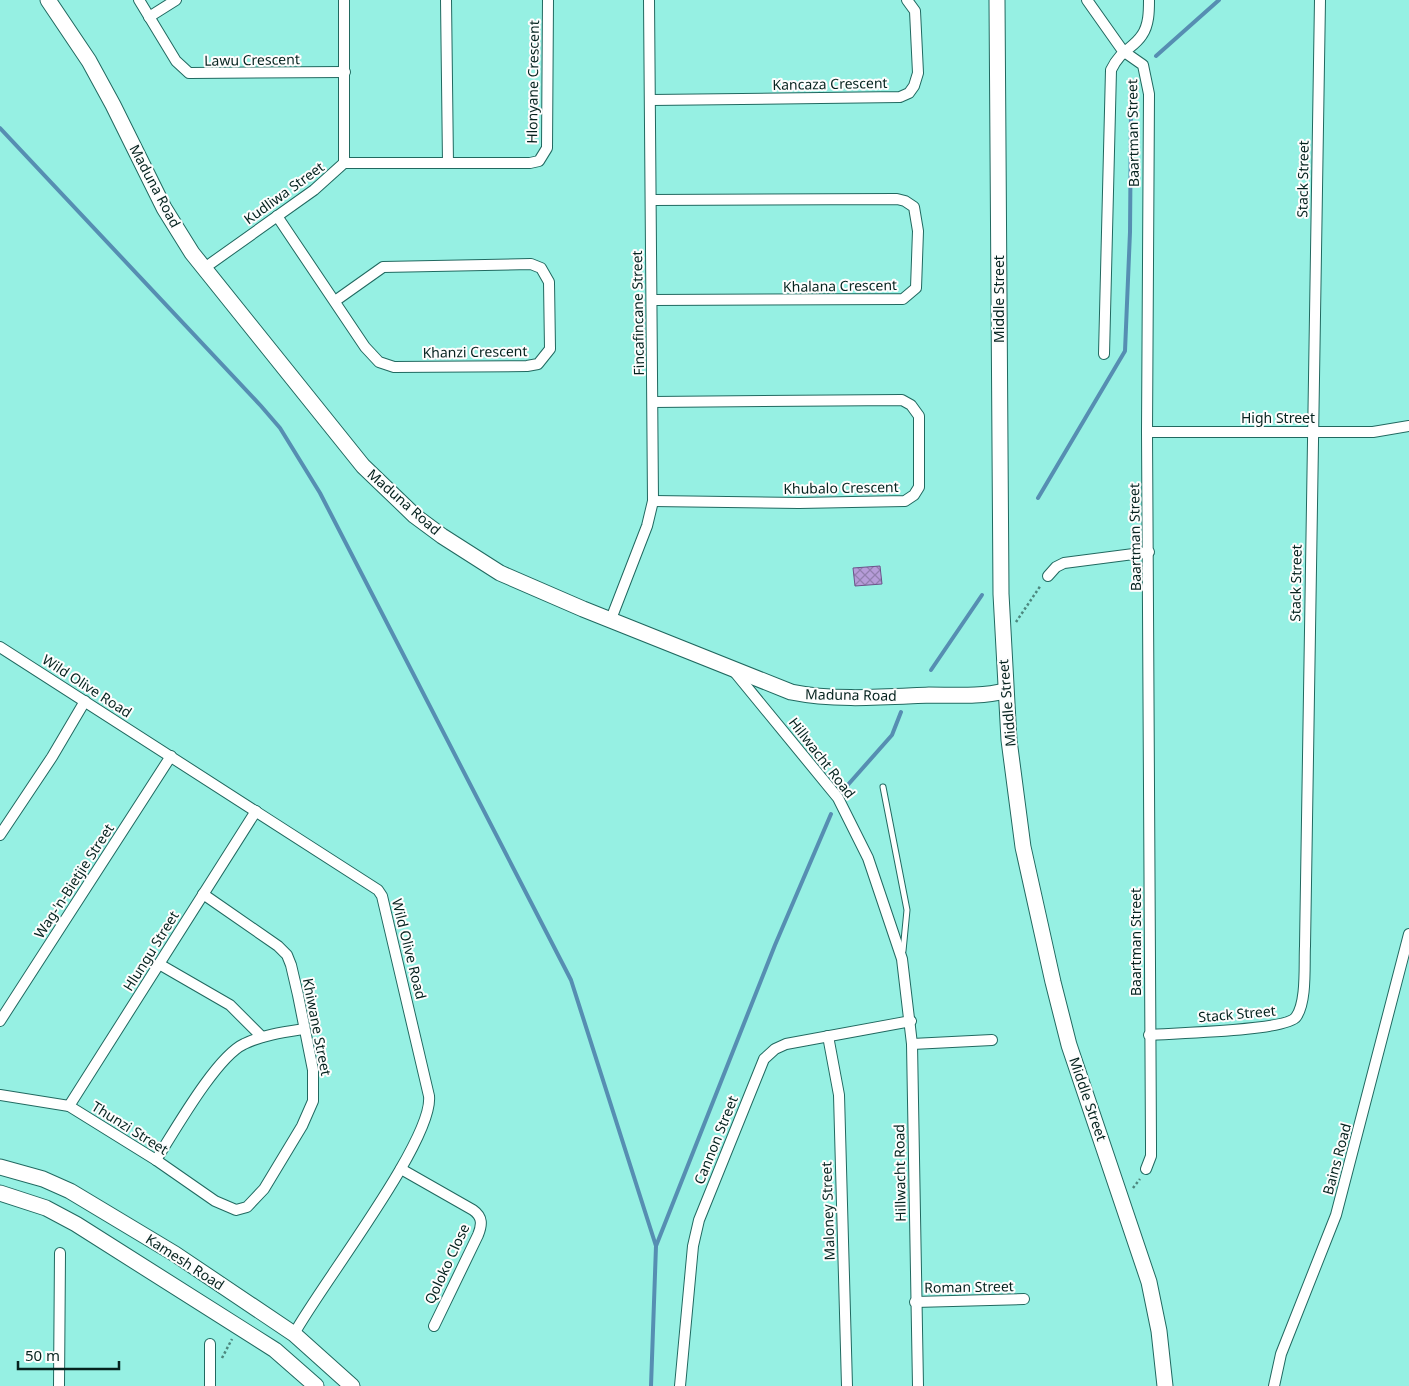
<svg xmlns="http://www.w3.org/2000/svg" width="1409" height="1386" viewBox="0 0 1409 1386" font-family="'Noto Sans',sans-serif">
	<defs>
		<pattern id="building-cross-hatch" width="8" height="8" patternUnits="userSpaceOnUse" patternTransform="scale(1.25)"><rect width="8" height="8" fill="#b69cd8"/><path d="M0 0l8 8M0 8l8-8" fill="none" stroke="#927faf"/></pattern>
	</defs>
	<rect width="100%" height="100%" fill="#96f0e3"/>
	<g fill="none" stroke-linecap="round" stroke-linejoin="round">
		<!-- stream -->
		<g stroke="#568eb2" stroke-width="4">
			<polyline points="1156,56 1219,0"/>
			<polyline points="0,128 261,406 280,428 320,493 571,980 656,1246 651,1386"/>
			<polyline points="1038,498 1125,351 1130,232 1131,114 1135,81"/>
			<polyline points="931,670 982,595"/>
			<polyline points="846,787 892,735 901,712"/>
			<polyline points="656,1246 775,945 831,814"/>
		</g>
	</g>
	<!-- building -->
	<polygon fill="url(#building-cross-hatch)" stroke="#6c538a" points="880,566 882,584 855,586 853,568"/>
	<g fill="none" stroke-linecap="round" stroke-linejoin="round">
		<!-- lane casing -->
		<g stroke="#216960" stroke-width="7">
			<polyline id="lane" points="883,787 907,910 903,951"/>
		</g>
		<!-- street casing -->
		<g stroke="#216960" stroke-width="12">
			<g id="street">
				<polyline points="139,0 176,61 189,73 345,72"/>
				<polyline points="446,0 448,163"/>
				<polyline points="1087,0 1123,51 1143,65 1149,94 1147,432 1151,1143 1151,1156 1146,1169"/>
				<polyline points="149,17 176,0"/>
				<polyline points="651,100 900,97 909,93 914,86 918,73 915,11 907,0"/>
				<polyline points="344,163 530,163 539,161 547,148 548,0"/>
				<polyline points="651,200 897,199 905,201 914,207 918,231 916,288 903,299 652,300"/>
				<polyline points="277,216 365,347 379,362 394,367 527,366 538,364 550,349 549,282 541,268 531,264 383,267 335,301"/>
				<polyline points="203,269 314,190 344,163 344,0"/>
				<path d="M 1104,354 L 1111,70 C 1121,49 1133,49 1142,35 C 1149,25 1149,11 1149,0"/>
				<polyline points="653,402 902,400 911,405 919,416 919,487 914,495 905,501 799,503 653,501"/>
				<polyline points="1147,432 1373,432 1409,426"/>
				<polyline points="1048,576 1056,567 1064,563 1149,552"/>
				<polyline points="611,619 647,526 653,501 649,0"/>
				<path d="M 0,647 L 378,890 L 382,896 L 429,1096 C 434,1140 320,1286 294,1334"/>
				<polyline points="733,670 838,798 868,858 902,959 912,1044 918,1386"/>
				<polyline points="0,835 52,757 85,701"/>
				<polyline points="159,964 230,1005 262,1037"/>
				<polyline points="0,1021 171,756"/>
				<path d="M 1149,1035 C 1171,1033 1286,1031 1296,1017 C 1307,1002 1304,965 1305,946 L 1320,0"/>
				<polyline points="828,1036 839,1095 847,1386"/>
				<polyline points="912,1044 992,1040"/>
				<polyline points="0,1095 69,1106 156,1160 215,1201 236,1210 247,1207 264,1189 302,1126 313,1101 313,1070 298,995 291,965 287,955 278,946 203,894"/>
				<polyline points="69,1106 256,811"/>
				<path d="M 156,1160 C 174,1132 216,1057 244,1044 C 262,1035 284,1032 304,1029"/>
				<path d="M 401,1169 L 473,1210 C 483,1217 482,1225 478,1235 L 434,1326"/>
				<polyline points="915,1302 1024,1299"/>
				<polyline points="59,1386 60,1253"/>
				<polyline points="210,1386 210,1344"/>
				<polyline points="680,1386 693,1246 699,1220 764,1059 775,1049 786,1044 911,1021"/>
				<polyline points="1274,1386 1281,1354 1336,1215 1409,934"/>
			</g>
		</g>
		<!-- secondary casing -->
		<g stroke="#216960" stroke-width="17">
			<g id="secondary">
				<path d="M 48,0 L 89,61 L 113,105 L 164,208 L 192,253 L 363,466 L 415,516 L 442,536 L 500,573 L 583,609 L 791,692 C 835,701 884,697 929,695 C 954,695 981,697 1005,691"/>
				<polyline points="997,0 1001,594 1009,740 1023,847 1053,982 1069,1045 1149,1282 1159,1331 1165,1386"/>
				<polyline points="0,1167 43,1179 70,1191 175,1254 294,1334 352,1386"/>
				<polyline points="0,1193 46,1208 76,1224 275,1350 316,1386"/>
			</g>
		</g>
		<!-- path -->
		<g stroke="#4c877e" stroke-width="2.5" stroke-dasharray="2.5 2.5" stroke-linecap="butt">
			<polyline points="1016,622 1041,585"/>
			<polyline points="1133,1188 1140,1179"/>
			<polyline points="222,1358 232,1339"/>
		</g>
		<!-- lane -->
		<use href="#lane" stroke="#fff" stroke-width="5"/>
		<!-- street -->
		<use href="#street" stroke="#fff" stroke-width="10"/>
		<!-- secondary -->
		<use href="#secondary" stroke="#fff" stroke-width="15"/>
	</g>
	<g text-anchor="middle" stroke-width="4" stroke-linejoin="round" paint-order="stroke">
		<!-- street labels -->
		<g font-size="14" fill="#05221e" stroke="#fdfdfd">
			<text transform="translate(252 60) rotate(-1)" y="5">Lawu Crescent</text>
			<text transform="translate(533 82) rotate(-89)" y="5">Hlonyane Crescent</text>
			<text transform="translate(830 84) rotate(-1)" y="5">Kancaza Crescent</text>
			<text transform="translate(1133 133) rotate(-91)" y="5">Baartman Street</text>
			<text transform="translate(1303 179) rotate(-89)" y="5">Stack Street</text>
			<text transform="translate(155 186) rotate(62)" y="5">Maduna Road</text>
			<text transform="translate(284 193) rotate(-36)" y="5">Kudliwa Street</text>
			<text transform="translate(840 286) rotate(-1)" y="5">Khalana Crescent</text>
			<text transform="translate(999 299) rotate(-90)" y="5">Middle Street</text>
			<text transform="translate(638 313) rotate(-91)" y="5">Fincafincane Street</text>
			<text transform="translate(475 352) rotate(-1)" y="5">Khanzi Crescent</text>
			<text x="1278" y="423">High Street</text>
			<text transform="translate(841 488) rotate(-1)" y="5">Khubalo Crescent</text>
			<text transform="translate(404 502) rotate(41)" y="5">Maduna Road</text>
			<text transform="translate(1135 537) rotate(-91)" y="5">Baartman Street</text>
			<text transform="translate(1296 583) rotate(-89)" y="5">Stack Street</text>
			<text transform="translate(87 686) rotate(33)" y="5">Wild Olive Road</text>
			<text transform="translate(851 695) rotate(1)" y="5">Maduna Road</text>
			<text transform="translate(1007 703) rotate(-95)" y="5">Middle Street</text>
			<text transform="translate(822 758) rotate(52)" y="5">Hillwacht Road</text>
			<text transform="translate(74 881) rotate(-57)" y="5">Wag-'n-Bietjie Street</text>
			<text transform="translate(1136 942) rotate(-90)" y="5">Baartman Street</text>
			<text transform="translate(409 949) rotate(76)" y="5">Wild Olive Road</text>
			<text transform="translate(151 951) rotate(-58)" y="5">Hlungu Street</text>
			<text transform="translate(1237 1014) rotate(-5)" y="5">Stack Street</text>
			<text transform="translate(317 1027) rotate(79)" y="5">Khiwane Street</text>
			<text transform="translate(1088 1099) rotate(71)" y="5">Middle Street</text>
			<text transform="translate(130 1128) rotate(32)" y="5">Thunzi Street</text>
			<text transform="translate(716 1140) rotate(-68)" y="5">Cannon Street</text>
			<text transform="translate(1337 1159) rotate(-75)" y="5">Bains Road</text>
			<text transform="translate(900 1173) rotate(-91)" y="5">Hillwacht Road</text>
			<text transform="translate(828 1211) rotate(-92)" y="5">Maloney Street</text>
			<text transform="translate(185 1262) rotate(33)" y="5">Kamesh Road</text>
			<text transform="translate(447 1264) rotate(-65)" y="5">Qoloko Close</text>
			<text transform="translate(969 1287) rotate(-1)" y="5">Roman Street</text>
		</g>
	</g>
	<!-- scale -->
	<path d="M18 1361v8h101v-8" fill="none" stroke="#05221e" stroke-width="2.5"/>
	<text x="25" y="1361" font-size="15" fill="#05221e" stroke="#fdfdfd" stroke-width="4" paint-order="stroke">50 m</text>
</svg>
